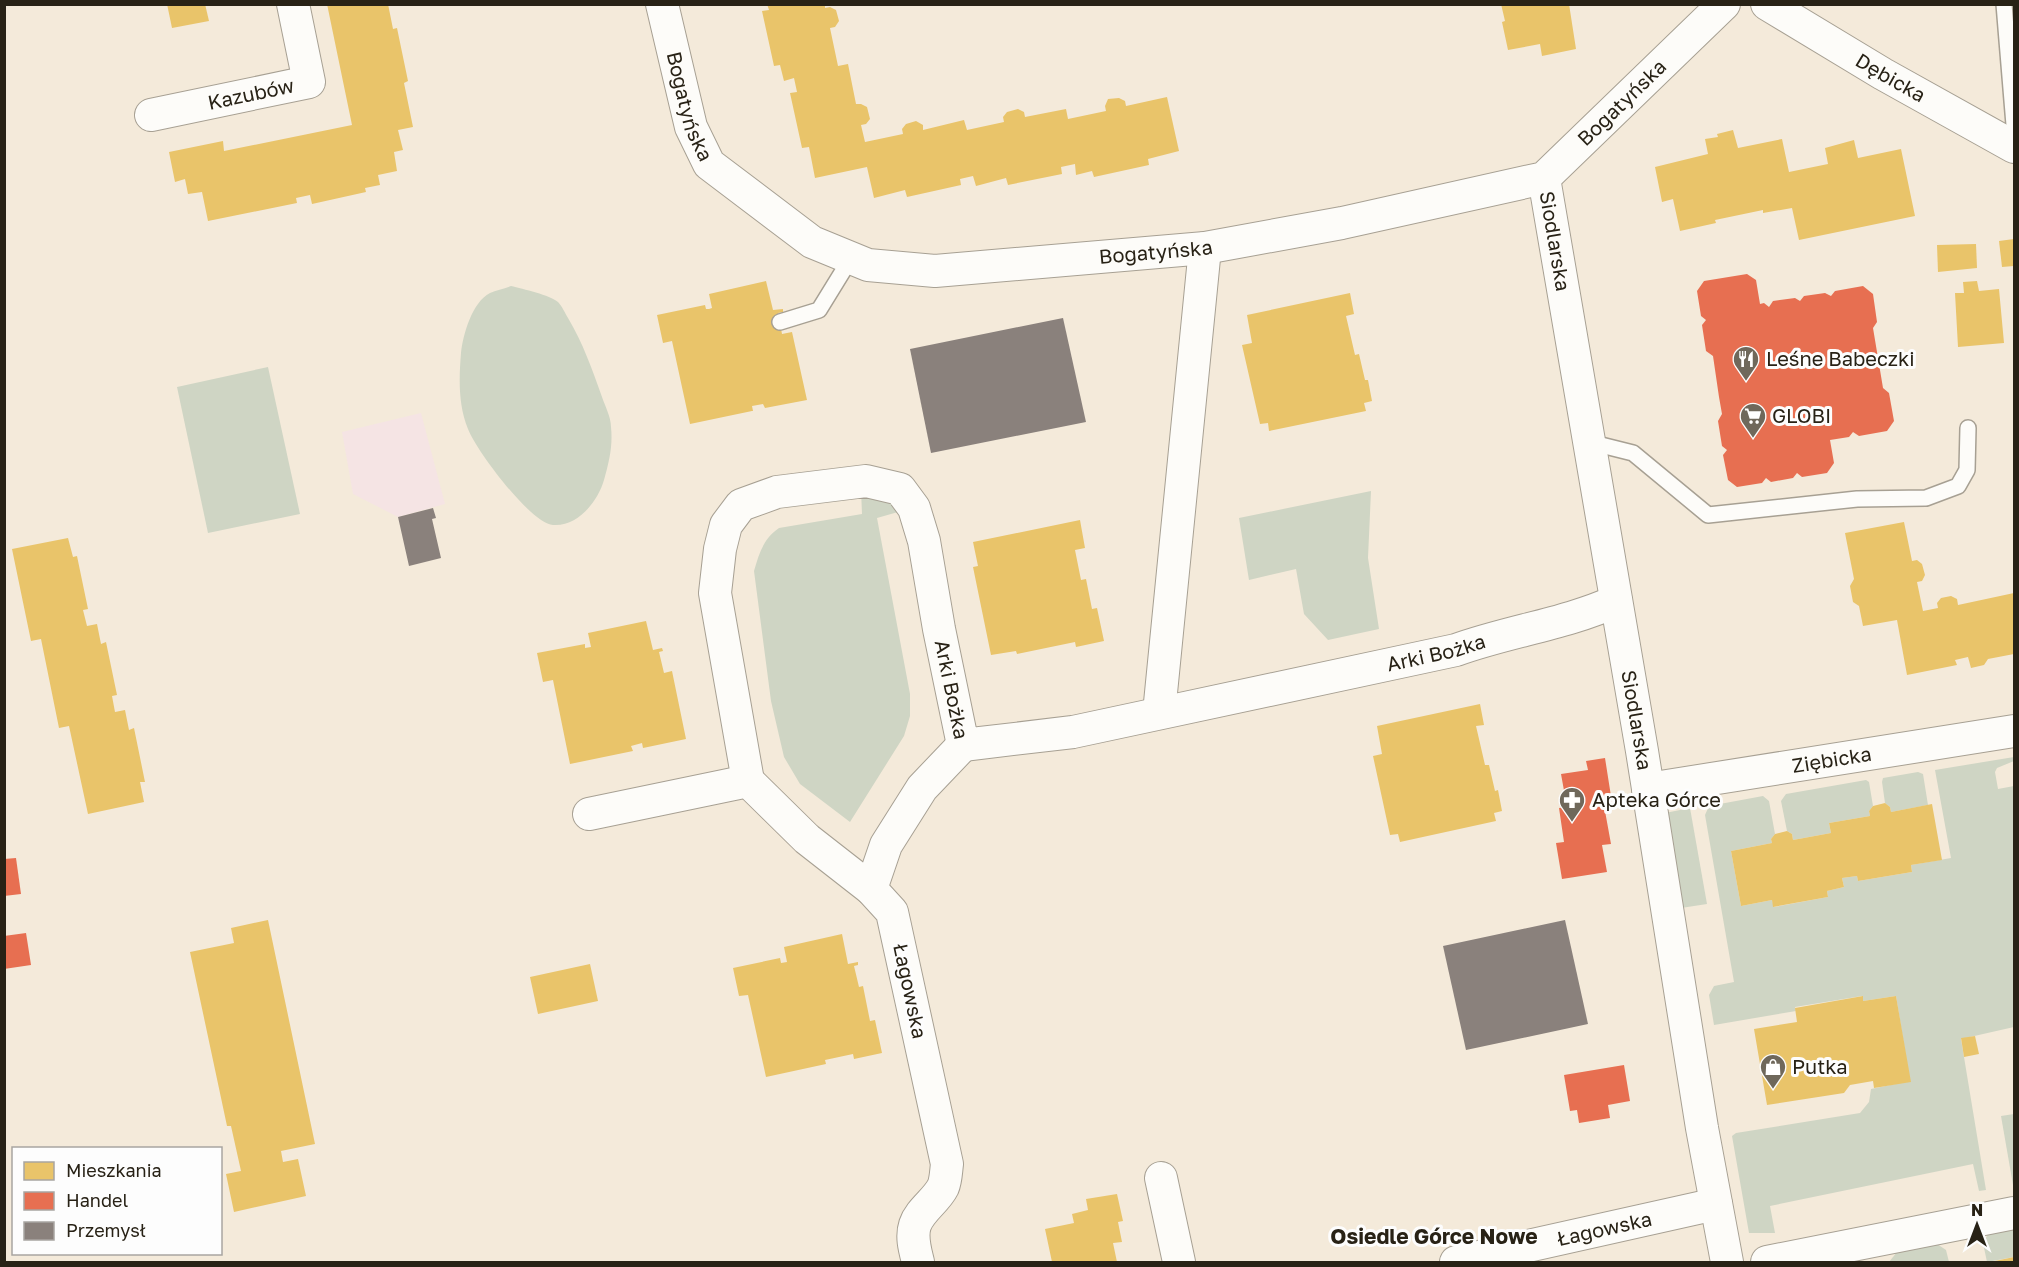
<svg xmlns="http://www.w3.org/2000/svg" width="2019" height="1267" viewBox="0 0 2019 1267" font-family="'Golos Text',sans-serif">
	<rect width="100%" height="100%" fill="#f4eada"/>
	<!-- industrial -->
	<polygon fill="#f5e4e4" points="421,413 445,504 398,517 353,494 342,432"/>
	<!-- green -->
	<g fill="#cfd5c4">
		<path d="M 511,286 C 523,289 550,295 558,302 C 562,306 565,313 568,318 C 583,343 592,369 602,397 C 605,406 611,417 611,427 C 613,446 609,462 604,480 C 598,501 578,527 553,525 C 530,523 476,450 468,429 C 458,404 459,378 461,353 C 463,335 472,302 490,293 C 496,290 504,289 511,286 Z"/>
		<polygon points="268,367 300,514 208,533 177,387"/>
		<path d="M 861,490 L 886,496 L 898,512 L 877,518 L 910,694 L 910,716 L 904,736 L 850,822 L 800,784 L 784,757 L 771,701 L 754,571 C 759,554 763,539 779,528 L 862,514 Z"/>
		<polygon points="1371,491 1368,558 1379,629 1328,640 1304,614 1296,569 1249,580 1239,518"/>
		<polygon points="2014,757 2014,761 1997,768 1995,772 1998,789 2014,786 2014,1027 1961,1039 1986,1190 1979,1191 1973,1164 1770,1206 1775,1233 1749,1233 1732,1136 1736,1133 1860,1113 1869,1102 1871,1089 1910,1081 1896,996 1863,1001 1862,996 1795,1007 1796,1011 1714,1025 1709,995 1714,986 1734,982 1705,815 1709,806 1763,796 1769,801 1775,834 1771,839 1772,843 1731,851 1741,906 1772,900 1774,907 1828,897 1827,891 1844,887 1842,878 1857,876 1858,881 1912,872 1911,865 1951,858 1935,770"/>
		<polygon points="1918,772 1923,774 1928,805 1891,812 1890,807 1885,803 1882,782 1883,778"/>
		<polygon points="1866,780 1869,782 1873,806 1869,811 1870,816 1829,823 1831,833 1793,840 1792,834 1787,831 1781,801 1786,794"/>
		<polygon points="1690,808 1707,904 1681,908 1665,813"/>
		<polygon points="2014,1114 2014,1184 2013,1185 2001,1116"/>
		<polygon points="2014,1223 2014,1257 1987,1262 1983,1243 1991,1229"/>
		<polygon points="1931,1240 1946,1250 1949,1262 1889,1262 1901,1247"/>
	</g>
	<!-- homes -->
	<g fill="#e9c46a">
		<polygon points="167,4 205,4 209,21 172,28"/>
		<polygon points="327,4 388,4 393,29 397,28 408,81 404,83 413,127 398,130 403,150 394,152 397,171 378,175 380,185 365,188 366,192 312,204 310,195 296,198 297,203 208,221 202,192 188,194 185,179 175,182 169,152 223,141 224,151 352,125"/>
		<polygon points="767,4 825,4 825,8 830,7 836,10 839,21 835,27 830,28 838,66 848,64 856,104 861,104 867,107 870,119 866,124 861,125 865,142 903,134 902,129 906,124 916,121 923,125 923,130 964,120 967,130 1004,122 1003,117 1007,112 1018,109 1024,112 1025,117 1066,109 1068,119 1106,111 1105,106 1108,99 1119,98 1125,101 1126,106 1167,97 1179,151 1148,159 1149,165 1094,177 1092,171 1076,175 1075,164 1061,167 1062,174 1008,185 1006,178 976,186 973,176 960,179 961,185 907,197 905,190 874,198 867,167 815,178 809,147 802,148 790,93 797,92 794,78 784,81 780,65 774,66 762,11 769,10"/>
		<polygon points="1501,4 1569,4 1576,49 1542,56 1540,44 1508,50 1502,22 1505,21"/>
		<polygon points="1733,130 1738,148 1782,139 1789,172 1828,164 1825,148 1854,140 1858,158 1901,149 1915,216 1799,240 1792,208 1763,213 1763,210 1715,220 1716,223 1680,231 1673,199 1662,202 1655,167 1708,154 1705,139 1718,137 1717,134"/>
		<polygon points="2014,239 2014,266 2002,267 1999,241"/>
		<polygon points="1976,244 1977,268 1938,272 1937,245"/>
		<polygon points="766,281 773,310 783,309 783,312 778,313 782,334 792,332 807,400 765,408 763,404 752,406 753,411 752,411 690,424 672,341 663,343 657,315 705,305 706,309 709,309 712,308 709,294"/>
		<polygon points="1977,281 1979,291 1999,289 2004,343 1958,347 1955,293 1964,293 1963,282"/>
		<polygon points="1350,293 1354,314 1346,316 1355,355 1359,354 1365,380 1368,380 1372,401 1364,403 1366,411 1269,431 1268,423 1260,424 1242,345 1252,343 1247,315"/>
		<polygon points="1080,520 1085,548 1075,550 1081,580 1086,579 1092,609 1097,608 1104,641 1076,647 1075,642 1017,654 1016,651 991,655 973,567 978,566 973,542"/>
		<polygon points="1904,522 1912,561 1917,560 1922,564 1925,575 1922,581 1917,582 1923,611 1938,608 1937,603 1941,598 1951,596 1957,599 1958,605 2014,593 2014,654 1988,659 1984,665 1971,668 1968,657 1955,660 1957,665 1907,675 1897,620 1863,626 1859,606 1853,602 1850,586 1854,579 1845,533"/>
		<polygon points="68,538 73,557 77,556 88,609 83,610 87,626 97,624 101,644 106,642 117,695 112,696 115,712 125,710 129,730 134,728 145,782 140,782 144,802 88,814 69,726 59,728 41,639 31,641 12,549"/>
		<polygon points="646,621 653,650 662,648 663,651 659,652 664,673 672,671 686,739 643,748 642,743 631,746 633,751 570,764 553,680 543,682 537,653 585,644 585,648 591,647 588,633"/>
		<polygon points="1480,704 1484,725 1476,726 1485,765 1489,765 1495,791 1498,790 1502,811 1494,813 1496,821 1400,842 1398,834 1390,835 1373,756 1382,754 1377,726"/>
		<polygon points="1885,803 1890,807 1891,812 1932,804 1942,860 1911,865 1912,872 1858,881 1857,876 1842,878 1844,887 1827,891 1828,897 1773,907 1772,900 1741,906 1731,851 1772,843 1771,839 1775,834 1787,831 1792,834 1793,840 1831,833 1829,823 1870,816 1869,811 1873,806"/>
		<polygon points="268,920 315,1144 281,1151 283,1162 298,1159 306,1196 234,1212 226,1174 241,1171 231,1126 227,1126 190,952 234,943 231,928"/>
		<polygon points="842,934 848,964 858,962 858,965 854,966 859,987 863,986 870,1021 875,1020 882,1053 854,1059 853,1054 825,1060 826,1064 766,1077 748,995 739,996 733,968 780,958 781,963 787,962 784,947"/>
		<polygon points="590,964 598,1001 538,1014 530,977"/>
		<polygon points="1863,996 1863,1001 1896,996 1911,1082 1874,1088 1873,1081 1850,1085 1844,1093 1767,1105 1754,1029 1797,1022 1795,1008"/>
		<polygon points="1975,1036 1979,1054 1964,1057 1961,1038"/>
		<polygon points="1117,1194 1123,1221 1118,1222 1122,1242 1113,1243 1117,1262 1052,1262 1045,1229 1074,1223 1072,1214 1088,1210 1086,1199"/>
		<polygon points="2014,1257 2014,1262 1995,1262 1995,1261"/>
	</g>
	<!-- shops -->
	<g fill="#e76f51">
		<polygon points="1747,274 1756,280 1760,304 1764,303 1769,307 1773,301 1795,298 1800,301 1804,296 1825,293 1831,296 1835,291 1863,286 1873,294 1877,322 1873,328 1883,388 1889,393 1894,421 1887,431 1859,436 1853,432 1849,437 1830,440 1834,463 1827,473 1802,477 1797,473 1793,478 1771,482 1766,478 1762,483 1737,487 1728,480 1723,455 1727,450 1722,446 1718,421 1722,414 1719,397 1713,356 1706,351 1702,325 1706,320 1701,316 1697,291 1704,281"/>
		<polygon points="1605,758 1613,809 1605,811 1611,844 1602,845 1607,872 1562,879 1556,843 1564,842 1559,808 1567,807 1561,774 1588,770 1586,761"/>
		<polygon points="16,858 21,894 4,896 4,859"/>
		<polygon points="26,933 31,965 4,969 4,936"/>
		<polygon points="1624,1065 1630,1101 1608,1105 1610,1118 1579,1123 1577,1110 1570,1111 1564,1075"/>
	</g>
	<!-- industry -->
	<g fill="#8a817c">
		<polygon points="1063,318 1086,422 931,453 910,349"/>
		<polygon points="433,508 436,518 432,519 441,558 409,566 398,517"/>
		<polygon points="1565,920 1588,1024 1466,1050 1443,946"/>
	</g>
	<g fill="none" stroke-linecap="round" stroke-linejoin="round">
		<!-- service casing -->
		<g stroke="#a7a093" stroke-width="18">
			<g id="service">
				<polyline points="2004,4 2014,125"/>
				<polyline points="780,322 819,310 851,258"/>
				<polyline points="1589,442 1633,453 1708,515 1857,499 1926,498 1958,486 1967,470 1968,428"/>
			</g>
		</g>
		<!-- minor casing -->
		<g stroke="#a7a093" stroke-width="34">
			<g id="minor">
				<path id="s1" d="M 662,4 L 691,127 L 709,164 L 812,242 L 868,265 L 935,271 L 1205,248 L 1342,223 L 1544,178 L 1724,4"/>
				<path id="s2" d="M 1767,4 L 1883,74 L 2014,147"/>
				<path id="s3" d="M 151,115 L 309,82 L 293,4"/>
				<path id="s4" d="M 1544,178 L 1642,751 L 1702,1128 L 1727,1262"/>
				<polyline points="1159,713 1205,248"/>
				<path id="s5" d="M 748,781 L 715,593 L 720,549 L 726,525 L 741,505 L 777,492 L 866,481 L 900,489 L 914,508 L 924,541 L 939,629 L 963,745 L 1073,732 L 1456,650 C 1508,631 1566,624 1616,601"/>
				<path id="s6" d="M 1648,789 L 2014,731"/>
				<polyline points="589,814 748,781 807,839 871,889"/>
				<polyline points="1161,1178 1179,1262"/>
				<path d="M 918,1262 C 915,1250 911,1237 915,1225 C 920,1210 936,1201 943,1187 C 946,1180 946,1171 947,1164 L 892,912 L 871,889 L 886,845 L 922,788 L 963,745"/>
				<path id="s7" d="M 1456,1262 L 1716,1204"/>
				<polyline points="1767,1262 2014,1213"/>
			</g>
		</g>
		<!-- service -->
		<use href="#service" stroke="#fdfcf9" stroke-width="15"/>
		<!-- minor -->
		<use href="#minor" stroke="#fdfcf9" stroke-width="32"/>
	</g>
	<!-- icons -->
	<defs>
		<g id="restaurant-pin" transform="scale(1.35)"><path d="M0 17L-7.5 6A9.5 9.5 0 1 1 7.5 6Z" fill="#6f685b" stroke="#fdfdfd"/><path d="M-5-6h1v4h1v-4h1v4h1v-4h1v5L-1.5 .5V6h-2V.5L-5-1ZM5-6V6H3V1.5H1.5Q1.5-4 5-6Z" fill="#fff"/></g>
		<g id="supermarket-pin" transform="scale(1.35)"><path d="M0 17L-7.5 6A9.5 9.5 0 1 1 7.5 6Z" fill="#6f685b" stroke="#fdfdfd"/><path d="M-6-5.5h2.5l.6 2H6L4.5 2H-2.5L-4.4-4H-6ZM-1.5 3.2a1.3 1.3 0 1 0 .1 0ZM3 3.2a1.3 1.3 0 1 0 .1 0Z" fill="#fff"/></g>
		<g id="pharmacy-pin" transform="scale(1.35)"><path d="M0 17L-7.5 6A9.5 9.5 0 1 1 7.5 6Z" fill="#6f685b" stroke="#fdfdfd"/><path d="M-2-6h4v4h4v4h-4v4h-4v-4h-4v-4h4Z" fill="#fff"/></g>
		<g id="shop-pin" transform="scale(1.35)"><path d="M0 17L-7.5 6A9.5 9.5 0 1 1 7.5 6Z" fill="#6f685b" stroke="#fdfdfd"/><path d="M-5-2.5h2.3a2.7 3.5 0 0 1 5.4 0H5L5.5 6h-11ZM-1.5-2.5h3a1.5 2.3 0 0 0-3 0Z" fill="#fff"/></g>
	</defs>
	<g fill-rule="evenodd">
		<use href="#restaurant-pin" x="1746" y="359"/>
		<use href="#supermarket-pin" x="1753" y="416"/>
		<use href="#pharmacy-pin" x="1572" y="800"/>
		<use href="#shop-pin" x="1773" y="1067"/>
	</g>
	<g text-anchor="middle" stroke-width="6" stroke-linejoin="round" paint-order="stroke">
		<!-- street labels -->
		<g font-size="20" fill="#282216" stroke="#fdfdfd">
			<text dy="7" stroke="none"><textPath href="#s2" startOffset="144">Dębicka</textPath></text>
			<text dy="7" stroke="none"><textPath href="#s3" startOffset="102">Kazubów</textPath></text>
			<text dy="7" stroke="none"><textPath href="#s1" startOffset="1150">Bogatyńska</textPath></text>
			<text dy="7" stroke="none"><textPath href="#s1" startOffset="106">Bogatyńska</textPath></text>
			<text dy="7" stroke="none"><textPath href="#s4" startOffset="64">Siodlarska</textPath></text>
			<text dy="7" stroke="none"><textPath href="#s1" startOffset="646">Bogatyńska</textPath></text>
			<text dy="7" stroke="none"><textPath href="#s5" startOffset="1196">Arki Bożka</textPath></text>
			<text dy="7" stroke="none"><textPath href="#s5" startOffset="657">Arki Bożka</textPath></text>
			<text dy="7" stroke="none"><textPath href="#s4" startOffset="550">Siodlarska</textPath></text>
			<text dy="7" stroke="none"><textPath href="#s6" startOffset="186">Ziębicka</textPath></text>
			<text transform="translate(910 991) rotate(78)" y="7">Łagowska</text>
			<text dy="7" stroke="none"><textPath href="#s7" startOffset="152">Łagowska</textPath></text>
		</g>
		<!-- poi labels -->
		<g font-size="20" fill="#282216" stroke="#fdfdfd" text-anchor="start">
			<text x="1766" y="366">Leśne Babeczki</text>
			<text x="1772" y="423">GLOBI</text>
			<text x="1592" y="807">Apteka Górce</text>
			<text x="1792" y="1074">Putka</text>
		</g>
		<!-- neighbourhood labels -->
		<g font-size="21" font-weight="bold" fill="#282216" stroke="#fdfdfd">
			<text x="1434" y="1244">Osiedle Górce Nowe</text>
		</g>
	</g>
	<!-- border -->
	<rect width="2019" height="1267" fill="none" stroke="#282216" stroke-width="12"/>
	<!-- legend -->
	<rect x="12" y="1147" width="210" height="108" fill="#fdfdfd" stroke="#a8a5a1" stroke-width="1.5"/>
	<rect x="24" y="1162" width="30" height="18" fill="#e9c46a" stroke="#a8a5a1" stroke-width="1.5"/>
	<text x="66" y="1177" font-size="18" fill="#282216">Mieszkania</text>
	<rect x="24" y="1192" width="30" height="18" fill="#e76f51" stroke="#a8a5a1" stroke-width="1.5"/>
	<text x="66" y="1207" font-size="18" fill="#282216">Handel</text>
	<rect x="24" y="1222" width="30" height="18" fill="#8a817c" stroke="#a8a5a1" stroke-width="1.5"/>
	<text x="66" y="1237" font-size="18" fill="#282216">Przemysł</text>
	<!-- north arrow -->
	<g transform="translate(1977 1225)" stroke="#fdfdfd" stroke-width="4.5" paint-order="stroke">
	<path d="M0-4.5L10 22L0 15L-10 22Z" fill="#282216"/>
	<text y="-9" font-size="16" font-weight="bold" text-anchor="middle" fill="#282216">N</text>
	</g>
</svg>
